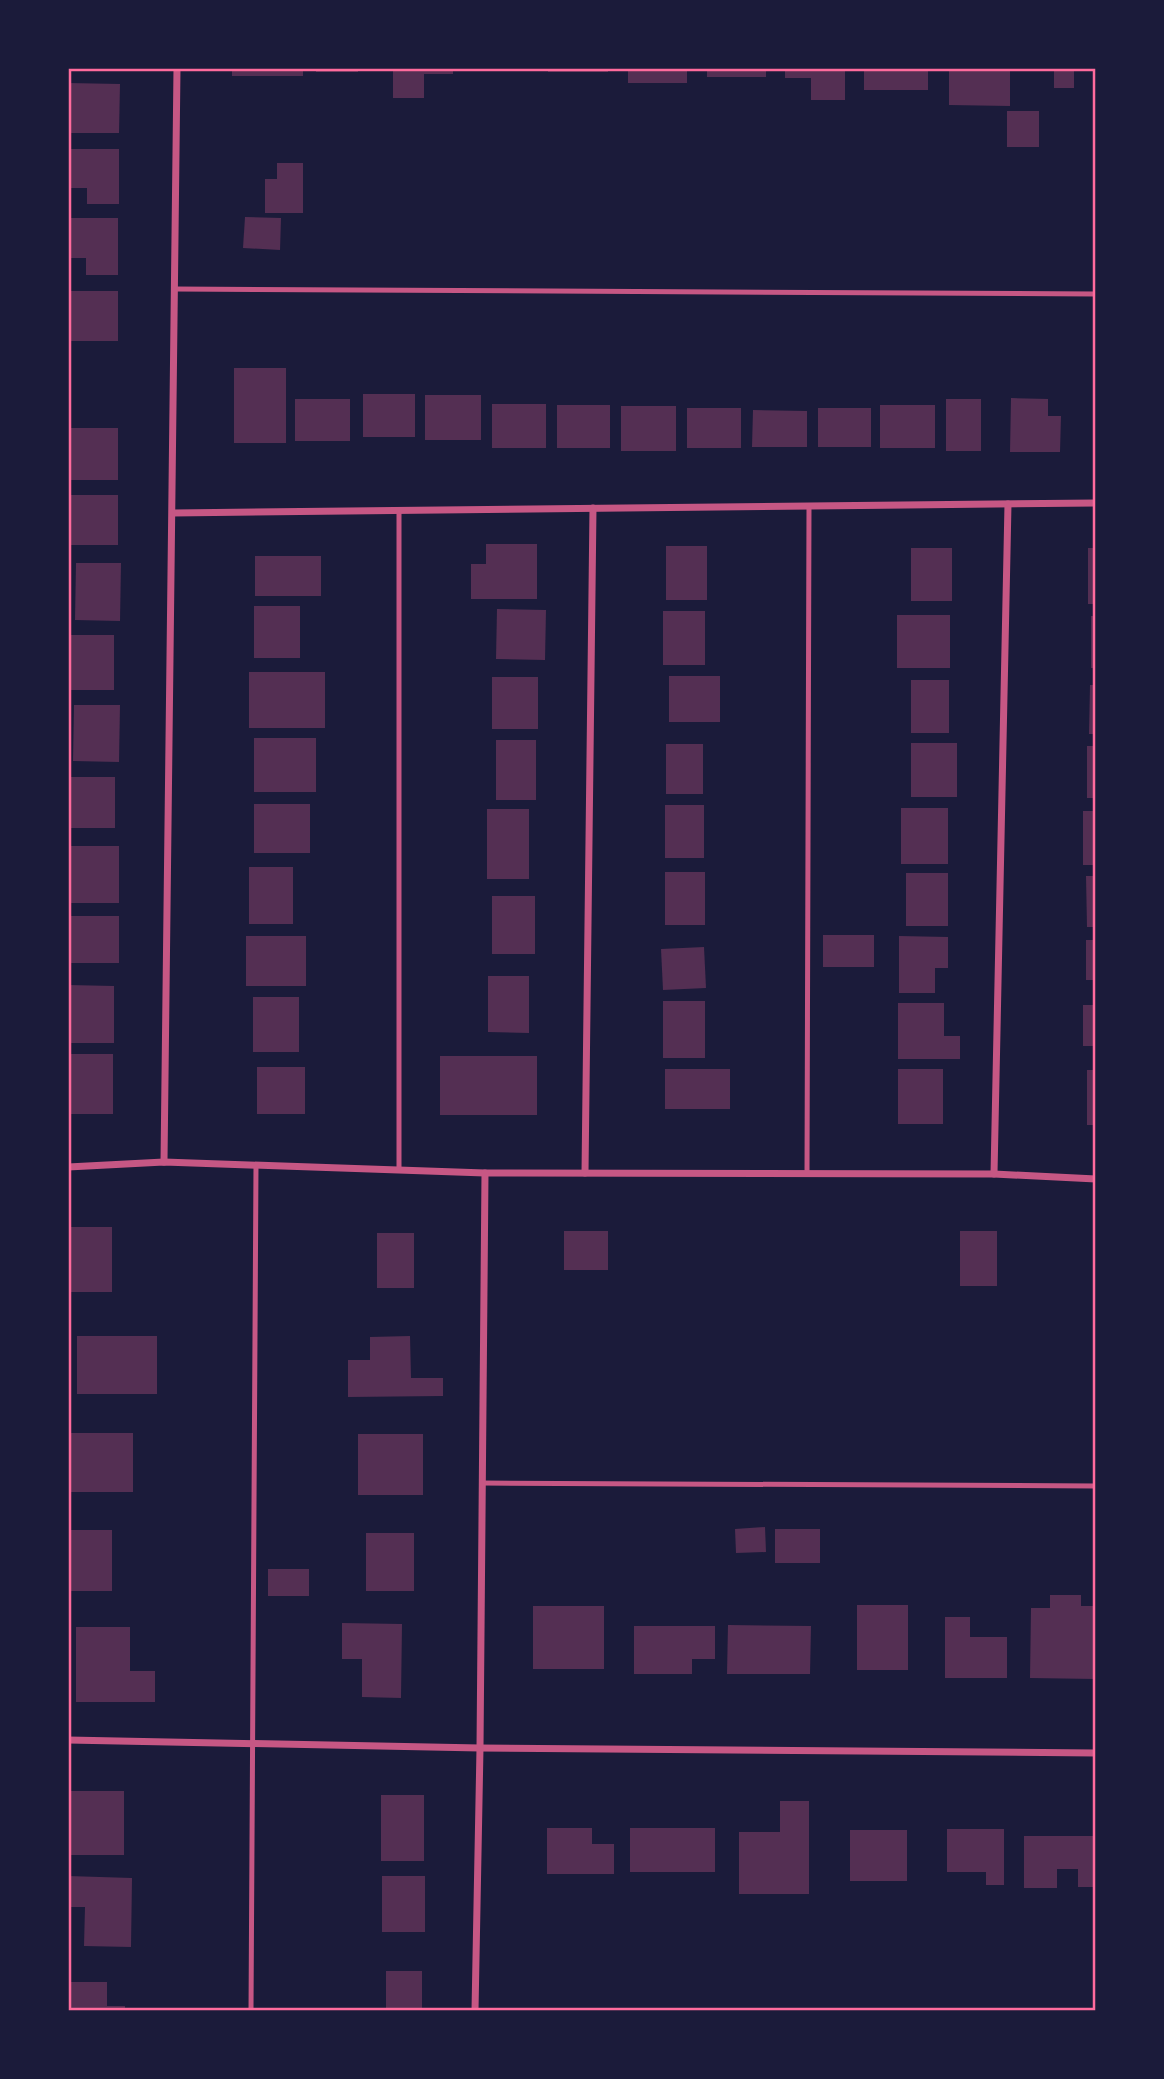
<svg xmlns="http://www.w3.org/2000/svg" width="1164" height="2079" viewBox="0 0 1164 2079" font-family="'Asap Condensed',sans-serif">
	<rect width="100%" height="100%" fill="#1b1b3a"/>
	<!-- building -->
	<g fill="#542f53">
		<rect x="232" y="68" width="71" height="8"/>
		<rect x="316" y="68" width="42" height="4"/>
		<polygon points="393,68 453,68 453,74 424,74 424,98 393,98"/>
		<rect x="548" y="68" width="60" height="4"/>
		<rect x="628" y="68" width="59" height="15"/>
		<rect x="707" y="68" width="59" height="9"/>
		<polygon points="785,68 845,68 845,100 811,100 811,78 785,78"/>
		<rect x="864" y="68" width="64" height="22"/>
		<polygon points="949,68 1010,68 1010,106 949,105"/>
		<rect x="1054" y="68" width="20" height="20"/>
		<polygon points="68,83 120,84 119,133 68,133"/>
		<rect x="1007" y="111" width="32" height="36"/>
		<polygon points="68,149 119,149 119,204 87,204 87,188 68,188"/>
		<polygon points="277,163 303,163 303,213 265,213 265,179 277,179"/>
		<polygon points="245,217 281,218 280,250 243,248"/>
		<polygon points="68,218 118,218 118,275 86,275 86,258 68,258"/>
		<rect x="68" y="291" width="50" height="50"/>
		<rect x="234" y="368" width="52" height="75"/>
		<rect x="363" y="394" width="52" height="43"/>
		<rect x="425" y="395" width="56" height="45"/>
		<polygon points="1011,398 1048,399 1048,416 1061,416 1060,452 1010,452"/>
		<rect x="295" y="399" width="55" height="42"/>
		<rect x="946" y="399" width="35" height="52"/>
		<rect x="492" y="404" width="54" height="44"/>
		<rect x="557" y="405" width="53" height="43"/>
		<rect x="880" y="405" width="55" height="43"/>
		<rect x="621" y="406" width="55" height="45"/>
		<rect x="687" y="408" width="54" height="40"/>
		<rect x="818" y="408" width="53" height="39"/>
		<polygon points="753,410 807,411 807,447 752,447"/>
		<rect x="68" y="428" width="50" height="52"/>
		<rect x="68" y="495" width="50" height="50"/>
		<polygon points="486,544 537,544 537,599 471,599 471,564 486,564"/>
		<rect x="666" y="546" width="41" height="54"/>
		<rect x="911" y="548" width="41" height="53"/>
		<rect x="1088" y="548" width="8" height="56"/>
		<rect x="255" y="556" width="66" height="40"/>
		<polygon points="76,563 121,563 120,621 75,620"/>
		<rect x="254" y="606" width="46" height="52"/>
		<polygon points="497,609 546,610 545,660 496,659"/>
		<rect x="663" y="611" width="42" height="54"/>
		<rect x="897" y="615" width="53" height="53"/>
		<rect x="1091" y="616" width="5" height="52"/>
		<rect x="68" y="635" width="46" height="55"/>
		<rect x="249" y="672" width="76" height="56"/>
		<rect x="669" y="676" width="51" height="46"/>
		<rect x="492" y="677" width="46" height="52"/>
		<rect x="911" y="680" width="38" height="53"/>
		<polygon points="1090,685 1096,685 1096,734 1089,734"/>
		<polygon points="74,705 120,705 119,762 73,761"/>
		<rect x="254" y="738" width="62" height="54"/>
		<rect x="496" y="740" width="40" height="60"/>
		<rect x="911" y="743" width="46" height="54"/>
		<rect x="666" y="744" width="37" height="50"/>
		<rect x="1087" y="746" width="9" height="52"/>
		<rect x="68" y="777" width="47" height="51"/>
		<rect x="254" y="804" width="56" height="49"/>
		<rect x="665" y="805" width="39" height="53"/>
		<rect x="901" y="808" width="47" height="56"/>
		<rect x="487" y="809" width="42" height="70"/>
		<rect x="1083" y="811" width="13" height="54"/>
		<rect x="68" y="846" width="51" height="57"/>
		<rect x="249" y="867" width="44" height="57"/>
		<rect x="665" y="872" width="40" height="53"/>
		<rect x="906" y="873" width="42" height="53"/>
		<polygon points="1086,876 1096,876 1096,927 1087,927"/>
		<rect x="492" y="896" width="43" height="58"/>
		<rect x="68" y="916" width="51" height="47"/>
		<rect x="823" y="935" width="51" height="32"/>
		<rect x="246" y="936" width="60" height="50"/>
		<polygon points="899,936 948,937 948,968 935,968 935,993 899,993"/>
		<rect x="1086" y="940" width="10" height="40"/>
		<polygon points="704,947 706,988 663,990 661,949"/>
		<polygon points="488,976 529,976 529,1033 488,1032"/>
		<polygon points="68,985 114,986 114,1043 68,1043"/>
		<rect x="253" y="997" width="46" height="55"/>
		<rect x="663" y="1001" width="42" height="57"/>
		<polygon points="898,1003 944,1003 944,1036 960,1036 960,1059 898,1059"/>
		<rect x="1083" y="1005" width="13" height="41"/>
		<rect x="69" y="1054" width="44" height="60"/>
		<rect x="440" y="1056" width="97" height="59"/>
		<rect x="257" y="1067" width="48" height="47"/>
		<rect x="665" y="1069" width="65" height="40"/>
		<rect x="898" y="1069" width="45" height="55"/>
		<rect x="1087" y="1070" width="9" height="55"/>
		<rect x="71" y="1227" width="41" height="65"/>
		<rect x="564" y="1231" width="44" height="39"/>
		<rect x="960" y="1231" width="37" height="55"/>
		<rect x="377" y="1233" width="37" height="55"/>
		<rect x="77" y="1336" width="80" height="58"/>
		<polygon points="410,1336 411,1378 443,1378 443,1396 348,1397 348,1360 370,1360 370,1337"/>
		<rect x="69" y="1433" width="64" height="59"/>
		<rect x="358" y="1434" width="65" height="61"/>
		<polygon points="765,1527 766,1552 736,1553 735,1529"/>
		<rect x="775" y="1529" width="45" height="34"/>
		<rect x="68" y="1530" width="44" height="61"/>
		<rect x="366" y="1533" width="48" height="58"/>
		<rect x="268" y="1569" width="41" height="27"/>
		<polygon points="1050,1595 1081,1595 1081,1606 1096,1606 1096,1679 1030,1678 1031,1608 1050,1608"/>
		<rect x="857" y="1605" width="51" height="65"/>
		<rect x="533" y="1606" width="71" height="63"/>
		<polygon points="945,1617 970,1617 970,1637 1007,1637 1007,1678 945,1678"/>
		<polygon points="342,1623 402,1624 401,1698 362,1697 362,1659 342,1659"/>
		<polygon points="728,1625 811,1626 810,1674 727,1674"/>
		<polygon points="634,1626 715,1626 715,1659 692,1659 692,1674 634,1674"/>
		<polygon points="76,1627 130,1627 130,1671 155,1671 155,1702 76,1702"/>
		<rect x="69" y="1791" width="55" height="64"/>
		<rect x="381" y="1795" width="43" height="66"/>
		<polygon points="780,1801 809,1801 809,1894 739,1894 739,1832 780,1832"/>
		<polygon points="547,1828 592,1828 592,1844 614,1844 614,1874 547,1874"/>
		<rect x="630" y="1828" width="85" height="44"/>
		<polygon points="947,1829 1004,1829 1004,1885 986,1885 986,1872 947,1872"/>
		<rect x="850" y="1830" width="57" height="51"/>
		<polygon points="1024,1836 1096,1836 1096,1887 1078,1887 1078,1869 1057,1869 1057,1888 1024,1888"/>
		<polygon points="68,1876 132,1878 131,1947 84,1946 85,1907 68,1907"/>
		<rect x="382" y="1876" width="43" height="56"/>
		<rect x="386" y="1971" width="36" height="40"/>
		<polygon points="69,1982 107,1982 107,2006 125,2006 125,2011 69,2011"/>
	</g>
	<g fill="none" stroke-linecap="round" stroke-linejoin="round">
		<!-- service -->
		<g stroke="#c65784" stroke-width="5">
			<polyline points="175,289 1096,294"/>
			<polyline points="399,510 399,1170"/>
			<polyline points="807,1173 809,506"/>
			<polyline points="482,1483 1096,1486"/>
			<polyline points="251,2011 256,1165"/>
		</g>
		<!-- minor -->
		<g stroke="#c65784" stroke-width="7">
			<polyline points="173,513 1096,503"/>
			<polyline points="164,1162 177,68"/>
			<polyline points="68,1167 164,1162 485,1173 994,1174 1096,1179"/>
			<polyline points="585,1173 593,508"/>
			<polyline points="994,1174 1008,504"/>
			<polyline points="68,1740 480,1748 1096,1753"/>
			<polyline points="475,2011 480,1748 485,1173"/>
		</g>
	</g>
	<!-- border -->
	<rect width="1164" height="2079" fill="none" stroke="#1b1b3a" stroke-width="140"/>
	<rect x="70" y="70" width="1024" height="1939" fill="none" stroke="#ff6b9d" stroke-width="2.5"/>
</svg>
